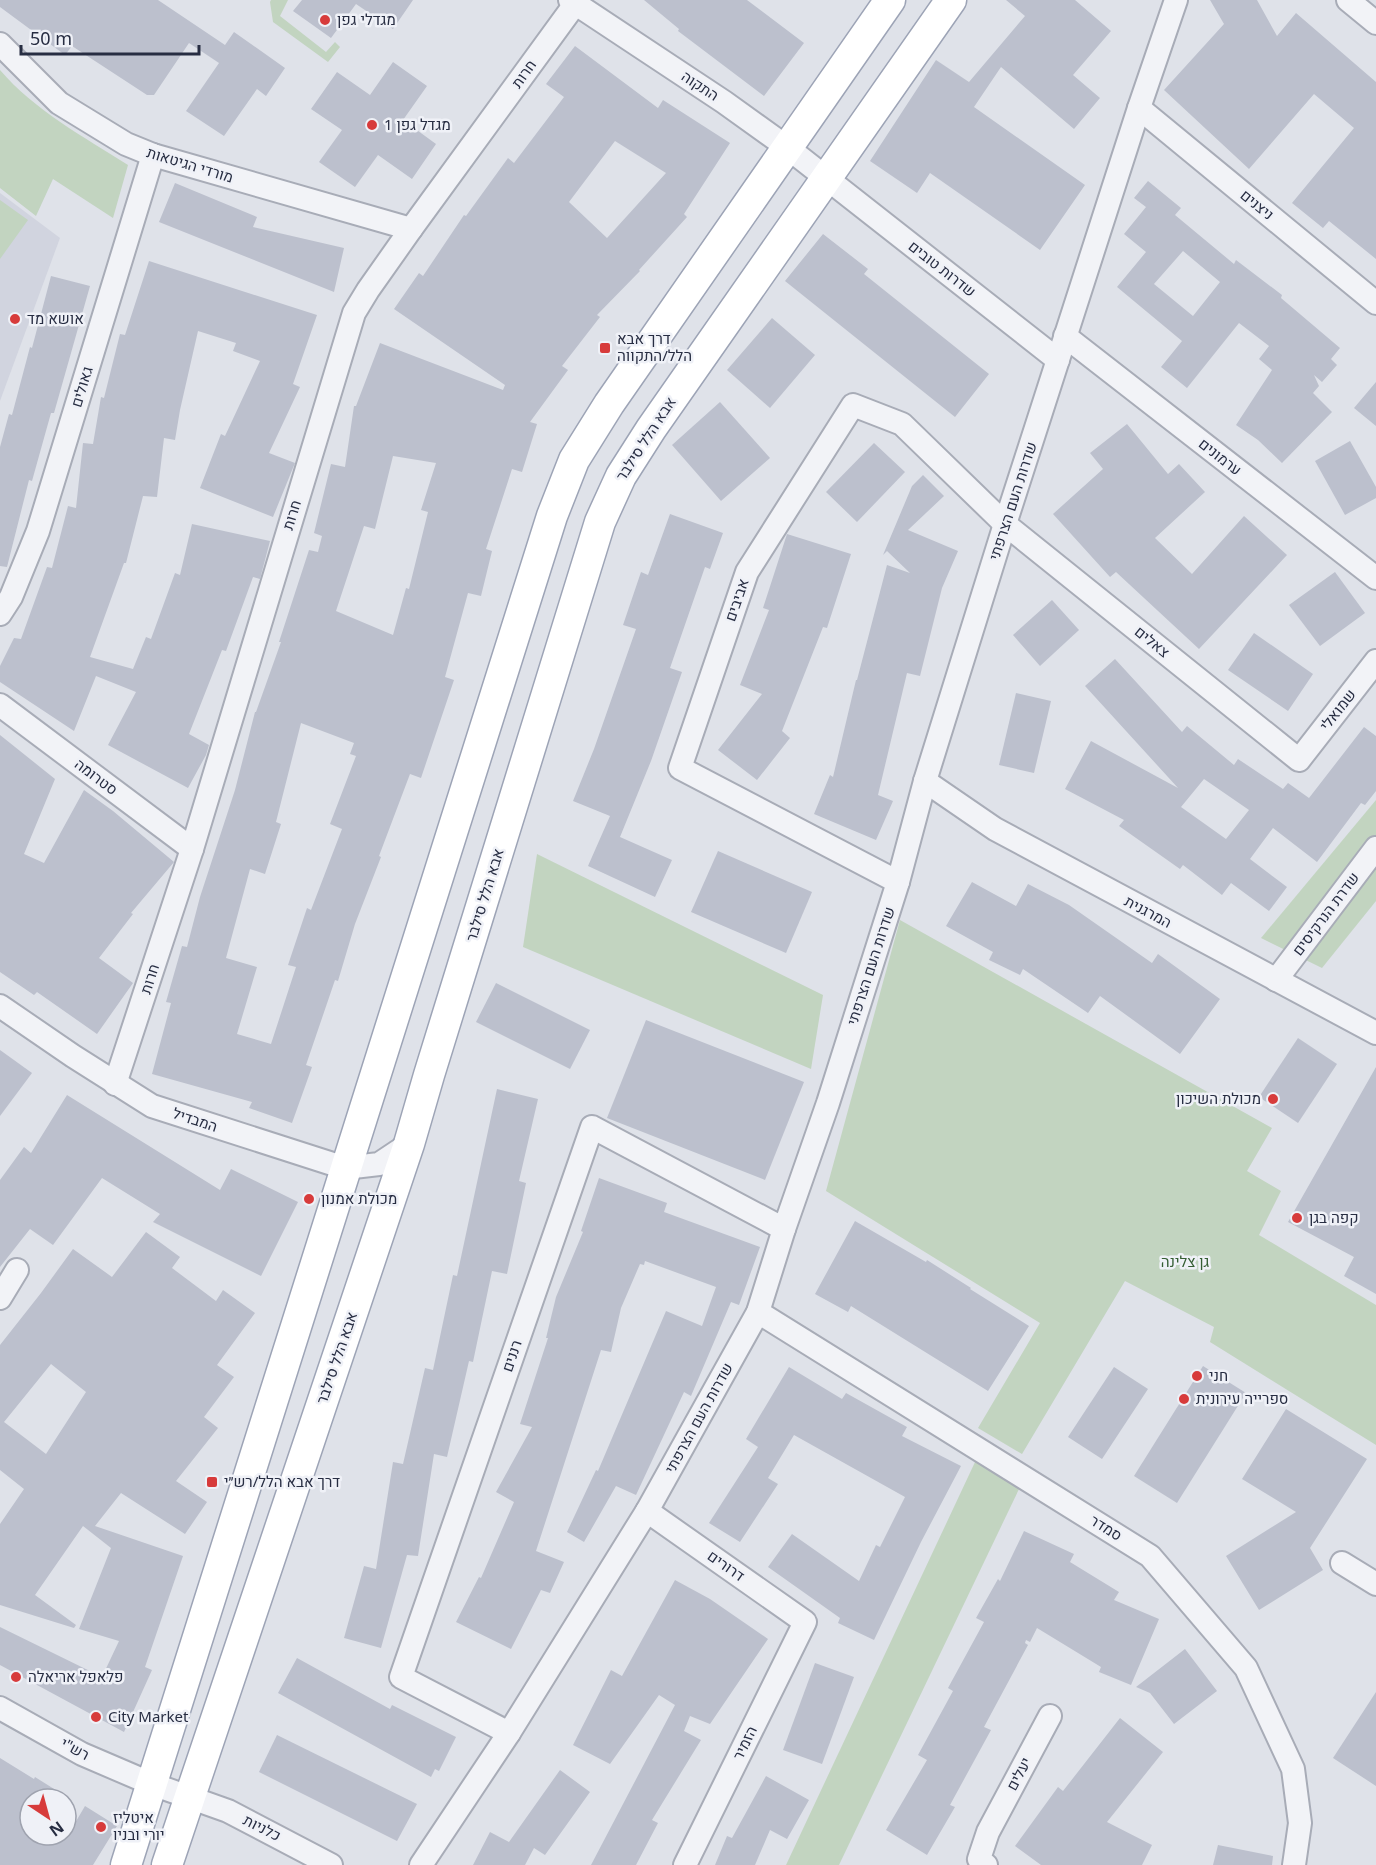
<svg xmlns="http://www.w3.org/2000/svg" width="1376" height="1865" viewBox="0 0 1376 1865" font-family="'Noto Sans',Heebo,sans-serif">
	<rect width="100%" height="100%" fill="#dfe2e9"/>
	<!-- built -->
	<polygon fill="#d1d4df" points="0,193 60,238 0,401"/>
	<!-- green -->
	<g fill="#c2d4c0">
		<polygon points="271,0 288,0 280,16 326,52 335,42 340,47 328,62 273,22 270,2"/>
		<path d="M 0,70 C 34,110 84,137 128,165 L 113,218 L 53,179 L 36,216 L 0,188 Z"/>
		<polygon points="0,200 28,220 0,259"/>
		<polygon points="1376,800 1376,901 1322,968 1261,938"/>
		<polygon points="537,854 823,995 811,1069 523,947"/>
		<polygon points="900,920 1272,1128 1247,1171 1281,1191 1259,1235 1376,1305 1376,1445 1210,1342 1214,1327 1125,1281 1022,1454 978,1428 1040,1323 826,1191"/>
		<polygon points="976,1460 1020,1487 839,1865 786,1865"/>
	</g>
	<!-- building -->
	<g fill="#bcc0cd" fill-rule="evenodd">
		<polygon points="0,0 158,0 225,45 234,32 285,68 266,96 257,89 224,136 186,111 219,63 189,43 154,95 147,95 72,46 65,55 0,7"/>
		<polygon points="302,0 413,0 393,29 356,4 331,38 293,11"/>
		<polygon points="644,0 747,0 804,43 764,96 678,31 679,29"/>
		<polygon points="1006,0 1075,0 1111,31 1073,75 1100,98 1074,129 1001,67 974,107 1085,185 1040,250 930,173 917,193 870,161 936,60 969,82 1025,16"/>
		<polygon points="1210,0 1257,0 1277,36 1296,13 1376,82 1376,259 1329,221 1323,228 1292,203 1354,128 1314,94 1249,169 1164,90 1224,24"/>
		<path d="M 575,46 L 658,108 L 663,100 L 730,143 L 684,214 L 687,217 L 639,270 L 640,271 L 597,315 L 600,317 L 562,366 L 568,370 L 530,422 L 537,424 L 522,472 L 512,469 L 486,549 L 492,551 L 481,596 L 468,593 L 445,677 L 454,680 L 421,778 L 410,774 L 379,856 L 381,857 L 355,924 L 338,981 L 335,980 L 306,1065 L 312,1067 L 292,1123 L 249,1108 L 252,1102 L 152,1074 L 171,1003 L 166,1002 L 182,946 L 187,947 L 200,897 L 235,790 L 255,712 L 256,712 L 281,642 L 279,642 L 309,550 L 318,552 L 322,536 L 314,533 L 331,464 L 345,467 L 354,406 L 356,406 L 380,343 L 503,390 L 505,385 L 394,309 L 419,273 L 423,276 L 464,215 L 466,216 L 508,158 L 514,163 L 564,97 L 546,84 ZM 615,141 L 666,173 L 607,238 L 569,202 ZM 393,456 L 436,463 L 421,510 L 428,512 L 409,589 L 406,588 L 393,635 L 336,611 L 364,526 L 375,529 ZM 301,723 L 354,743 L 350,754 L 356,756 L 330,824 L 342,829 L 311,910 L 307,908 L 288,965 L 296,967 L 271,1044 L 237,1034 L 257,967 L 226,958 L 250,869 L 265,874 L 281,824 L 276,822 Z"/>
		<polygon points="393,62 427,86 403,120 436,144 412,179 378,155 355,187 319,162 342,130 311,109 337,72 370,95"/>
		<path d="M 1148,181 L 1181,208 L 1175,215 L 1234,264 L 1236,260 L 1282,295 L 1281,298 L 1340,348 L 1331,359 L 1337,365 L 1322,382 L 1314,375 L 1319,386 L 1313,393 L 1332,412 L 1282,463 L 1258,440 L 1236,425 L 1272,370 L 1259,359 L 1269,346 L 1239,323 L 1187,388 L 1161,367 L 1182,341 L 1117,287 L 1146,252 L 1124,234 L 1146,207 L 1134,198 ZM 1183,251 L 1220,282 L 1193,316 L 1154,284 Z"/>
		<polygon points="175,183 257,217 253,227 344,248 334,292 159,222"/>
		<polygon points="823,234 868,269 864,274 989,374 955,417 785,281"/>
		<polygon points="149,261 317,315 293,384 300,387 269,453 295,463 273,517 200,488 221,434 225,436 260,361 233,351 236,343 198,331 180,410 175,440 164,438 157,497 143,496 126,563 124,563 90,657 133,669 146,637 151,639 175,573 180,575 192,524 270,541 260,579 253,577 226,651 222,650 189,734 209,745 206,755 188,788 108,745 136,692 96,676 74,731 0,682 0,666 14,638 21,639 47,567 52,568 68,506 76,508 83,443 93,444 101,397 104,398 120,334 125,335"/>
		<polygon points="51,276 90,286 54,413 51,413 32,481 29,480 7,567 0,566 0,447 9,414 12,415 30,347 32,348"/>
		<polygon points="772,318 815,355 770,408 727,370"/>
		<polygon points="1376,382 1376,426 1354,408"/>
		<polygon points="720,402 770,458 721,501 672,445"/>
		<polygon points="1127,424 1168,474 1179,464 1205,492 1155,538 1192,574 1244,516 1287,555 1199,649 1116,572 1110,577 1053,514 1103,469 1090,453"/>
		<polygon points="1350,441 1376,487 1376,498 1345,515 1315,461"/>
		<polygon points="874,443 905,472 857,522 826,492"/>
		<polygon points="923,475 944,496 908,530 958,551 942,588 920,676 907,673 878,795 893,801 876,840 814,814 830,775 833,777 856,680 857,680 887,565 910,573 887,551 883,555 912,486"/>
		<polygon points="670,514 723,533 710,569 705,567 670,668 682,672 651,761 620,837 672,860 655,897 588,866 610,816 573,801 594,749 636,629 623,625 641,572 648,575"/>
		<polygon points="787,534 851,554 827,628 823,627 782,731 790,738 757,780 718,750 762,694 740,685 769,610 763,608"/>
		<polygon points="1335,572 1365,613 1320,646 1289,605"/>
		<polygon points="1052,600 1079,630 1040,666 1013,635"/>
		<polygon points="1254,633 1313,674 1288,711 1228,670"/>
		<path d="M 1115,659 L 1182,732 L 1187,726 L 1234,765 L 1238,759 L 1283,789 L 1288,783 L 1309,798 L 1364,727 L 1376,736 L 1376,791 L 1365,805 L 1361,803 L 1317,862 L 1273,828 L 1250,859 L 1287,887 L 1269,911 L 1231,883 L 1222,895 L 1183,865 L 1180,869 L 1119,826 L 1124,820 L 1065,789 L 1091,741 L 1178,788 L 1085,686 ZM 1204,779 L 1249,810 L 1226,839 L 1181,807 Z"/>
		<polygon points="1016,693 1051,701 1034,773 999,765"/>
		<polygon points="0,735 55,779 24,854 44,863 84,790 113,811 174,862 131,913 133,914 99,958 133,983 97,1034 37,992 34,995 0,972"/>
		<polygon points="718,851 812,892 786,953 691,912"/>
		<polygon points="972,882 1016,906 1028,884 1069,905 1152,963 1158,954 1220,999 1180,1054 1100,996 1088,1013 1023,969 1020,975 989,960 993,952 946,926"/>
		<polygon points="496,983 590,1030 570,1069 476,1022"/>
		<polygon points="646,1020 804,1082 765,1180 607,1118"/>
		<polygon points="1298,1038 1337,1064 1298,1123 1259,1097"/>
		<polygon points="0,1050 32,1073 0,1116"/>
		<polygon points="1376,1067 1376,1294 1344,1276 1354,1257 1288,1222"/>
		<polygon points="497,1089 538,1099 519,1181 526,1183 507,1274 492,1271 473,1362 469,1361 447,1457 434,1454 418,1556 407,1555 381,1648 344,1638 364,1566 376,1569 393,1462 403,1464 425,1368 433,1370 453,1275 457,1276"/>
		<polygon points="67,1095 220,1190 231,1169 298,1202 261,1276 153,1222 160,1214 102,1178 53,1245 30,1229 0,1267 0,1180 24,1147 31,1153"/>
		<polygon points="599,1178 667,1203 664,1212 760,1247 739,1305 731,1302 691,1396 684,1392 636,1495 616,1486 584,1542 567,1532 596,1470 598,1471 666,1311 702,1326 716,1287 645,1261 644,1265 640,1264 621,1308 611,1352 601,1350 536,1551 564,1562 550,1593 541,1590 511,1649 456,1622 479,1577 481,1578 514,1502 496,1492 532,1427 520,1424 548,1338 546,1338 556,1297 583,1232 581,1231"/>
		<polygon points="855,1221 926,1262 927,1260 971,1288 970,1289 1029,1326 988,1391 851,1306 848,1312 815,1294"/>
		<path d="M 146,1232 L 180,1257 L 172,1268 L 216,1301 L 223,1290 L 255,1313 L 217,1365 L 234,1377 L 204,1417 L 218,1428 L 176,1481 L 207,1502 L 185,1534 L 121,1493 L 95,1526 L 183,1556 L 145,1667 L 152,1670 L 124,1732 L 0,1665 L 0,1627 L 102,1677 L 119,1641 L 79,1629 L 111,1548 L 83,1526 L 35,1595 L 76,1625 L 74,1628 L 0,1605 L 0,1524 L 24,1489 L 0,1470 L 0,1345 L 41,1293 L 73,1249 L 112,1277 ZM 51,1364 L 86,1392 L 46,1454 L 4,1422 Z"/>
		<polygon points="1203,1366 1246,1393 1177,1503 1134,1476"/>
		<polygon points="789,1367 842,1399 846,1393 907,1427 902,1436 961,1466 921,1542 874,1640 838,1623 840,1618 768,1567 792,1534 859,1581 876,1545 880,1547 905,1497 794,1435 768,1478 778,1484 740,1542 709,1523 758,1447 746,1439"/>
		<polygon points="1114,1367 1148,1389 1102,1459 1068,1437"/>
		<polygon points="1286,1409 1367,1459 1310,1548 1323,1570 1259,1610 1226,1556 1296,1512 1242,1479"/>
		<polygon points="1024,1531 1074,1554 1070,1562 1119,1592 1114,1600 1159,1619 1131,1685 1099,1672 1101,1667 1037,1628 1030,1642 1026,1640 1025,1643 1028,1645 984,1727 991,1730 950,1805 955,1807 927,1855 886,1830 927,1760 918,1755 953,1691 948,1688 984,1622 976,1618 998,1579 1000,1581"/>
		<polygon points="675,1580 710,1599 768,1639 710,1724 690,1716 684,1731 701,1740 652,1820 658,1823 636,1865 591,1865 675,1705 659,1695 610,1764 573,1745 611,1670 622,1676"/>
		<polygon points="1185,1649 1217,1691 1174,1724 1150,1693 1136,1687"/>
		<polygon points="297,1658 390,1709 392,1705 456,1737 439,1771 435,1769 431,1777 278,1693"/>
		<polygon points="815,1663 854,1677 822,1764 783,1750"/>
		<polygon points="1376,1692 1376,1786 1333,1758"/>
		<polygon points="1120,1718 1163,1752 1107,1822 1152,1845 1142,1865 1041,1865 1015,1846 1058,1787 1063,1791"/>
		<polygon points="277,1735 417,1804 397,1841 259,1772"/>
		<polygon points="0,1758 34,1779 35,1777 70,1799 30,1799 30,1835 68,1835 85,1806 117,1826 93,1865 0,1865"/>
		<polygon points="560,1770 590,1792 545,1855 534,1848 525,1865 473,1865 490,1832 509,1842"/>
		<polygon points="766,1776 809,1800 787,1839 770,1830 755,1865 715,1865 727,1836 732,1838"/>
		<polygon points="1218,1845 1273,1856 1272,1865 1213,1865"/>
	</g>
	<g fill="none" stroke-linecap="round" stroke-linejoin="round">
		<!-- minor casing -->
		<g stroke="#a8acb7" stroke-width="26">
			<g id="minor">
				<polyline points="570,0 724,102 788,148 1058,360"/>
				<polyline points="1348,0 1376,23"/>
				<polyline points="0,44 59,103 126,144 153,155 411,229"/>
				<polyline points="1139,108 1376,303"/>
				<polyline points="1065,336 1376,578"/>
				<polyline points="0,614 11,597 38,531 153,155"/>
				<polyline points="0,705 192,849"/>
				<polyline points="925,781 995,829 1376,1033"/>
				<polyline points="898,882 680,768 747,572 853,405 902,424 1005,524 1299,760 1376,661"/>
				<polyline points="1276,980 1376,848"/>
				<polyline points="0,1006 73,1056 152,1106 345,1168 379,1164 409,1144"/>
				<polyline points="115,1084 192,849 354,313 368,290 411,229 578,0"/>
				<polyline points="0,1298 17,1270"/>
				<polyline points="758,1312 1150,1556 1246,1668 1293,1769 1300,1823 1294,1865"/>
				<polyline points="647,1511 805,1622 685,1865"/>
				<polyline points="1342,1563 1376,1584"/>
				<polyline points="0,1708 82,1754 152,1784 228,1811 331,1865"/>
				<polyline points="509,1733 401,1677 592,1127 784,1229"/>
				<polyline points="421,1865 509,1733 647,1511 758,1312 784,1229 828,1103 898,882 925,781 1005,524 1139,108 1176,0"/>
				<polyline points="986,1865 979,1859 988,1832 1050,1716"/>
			</g>
		</g>
		<!-- major casing -->
		<g stroke="#9da4b6" stroke-width="33">
			<g id="major">
				<polyline points="126,1865 552,516 574,460 609,404 890,0"/>
				<polyline points="167,1865 409,1144 429,1075 600,522 621,476 651,429 951,0"/>
			</g>
		</g>
		<!-- minor -->
		<use href="#minor" stroke="#f2f3f7" stroke-width="22"/>
		<!-- major -->
		<use href="#major" stroke="#fff" stroke-width="30"/>
	</g>
	<!-- markers -->
	<g fill="#d73b3b" stroke="#eff1f7" stroke-width="2">
		<circle cx="325" cy="20" r="6"/>
		<circle cx="372" cy="125" r="6"/>
		<circle cx="15" cy="319" r="6"/>
		<rect x="599" y="342" width="12" height="12" rx="3"/>
		<circle cx="1273" cy="1099" r="6"/>
		<circle cx="309" cy="1199" r="6"/>
		<circle cx="1297" cy="1218" r="6"/>
		<circle cx="1197" cy="1376" r="6"/>
		<circle cx="1184" cy="1399" r="6"/>
		<rect x="206" y="1476" width="12" height="12" rx="3"/>
		<circle cx="16" cy="1677" r="6"/>
		<circle cx="96" cy="1717" r="6"/>
		<circle cx="101" cy="1827" r="6"/>
	</g>
	<g text-anchor="middle" stroke-width="5" stroke-linejoin="round" paint-order="stroke">
		<!-- poi labels -->
		<g font-size="15" fill="#272d42" stroke="#eff1f7" text-anchor="start">
			<text x="337" y="25">מגדלי גפן</text>
			<text x="384" y="130">מגדל גפן 1</text>
			<text x="27" y="324">אושא מד</text>
			<text x="617" y="344">דרך אבא<tspan x="617" dy="17">הלל/התקווה</tspan></text>
			<text x="1261" y="1104" text-anchor="end">מכולת השיכון</text>
			<text x="321" y="1204">מכולת אמנון</text>
			<text x="1309" y="1223">קפה בגן</text>
			<text x="1209" y="1381">חני</text>
			<text x="1196" y="1404">ספרייה עירונית</text>
			<text x="224" y="1487">דרך אבא הלל/רש״י</text>
			<text x="28" y="1682">פלאפל אריאלה</text>
			<text x="108" y="1722">City Market</text>
			<text x="113" y="1823">איטליז<tspan x="113" dy="17">יורי ובניו</tspan></text>
		</g>
		<!-- street labels -->
		<g font-size="15" fill="#272d42" stroke="#eff1f7">
			<text transform="translate(524 74) rotate(-54)" y="5">חרות</text>
			<text transform="translate(700 86) rotate(33)" y="5">התקוה</text>
			<text transform="translate(190 165) rotate(17)" y="5">מורדי הגיטאות</text>
			<text transform="translate(1257 205) rotate(39)" y="5">ניצנים</text>
			<text transform="translate(942 269) rotate(38)" y="5">שדרות טובים</text>
			<text transform="translate(82 387) rotate(-73)" y="5">גאולים</text>
			<text transform="translate(646 439) rotate(-57)" y="5">אבא הלל סילבר</text>
			<text transform="translate(1220 457) rotate(38)" y="5">ערמונים</text>
			<text transform="translate(1013 501) rotate(-72)" y="5">שדרות העם הצרפתי</text>
			<text transform="translate(292 515) rotate(-73)" y="5">חרות</text>
			<text transform="translate(737 600) rotate(-71)" y="5">אביבים</text>
			<text transform="translate(1152 642) rotate(39)" y="5">צאלים</text>
			<text transform="translate(1338 710) rotate(-52)" y="5">שמואלי</text>
			<text transform="translate(96 777) rotate(37)" y="5">סטרומה</text>
			<text transform="translate(485 895) rotate(-73)" y="5">אבא הלל סילבר</text>
			<text transform="translate(1148 912) rotate(28)" y="5">המרגנית</text>
			<text transform="translate(1326 914) rotate(-53)" y="5">שדרת הנרקיסים</text>
			<text transform="translate(871 966) rotate(-72)" y="5">שדרות העם הצרפתי</text>
			<text transform="translate(150 979) rotate(-72)" y="5">חרות</text>
			<text transform="translate(195 1120) rotate(18)" y="5">המבדיל</text>
			<text transform="translate(512 1356) rotate(-71)" y="5">רננים</text>
			<text transform="translate(337 1358) rotate(-71)" y="5">אבא הלל סילבר</text>
			<text transform="translate(699 1418) rotate(-61)" y="5">שדרות העם הצרפתי</text>
			<text transform="translate(1106 1528) rotate(32)" y="5">סמדר</text>
			<text transform="translate(726 1566) rotate(35)" y="5">דרורים</text>
			<text transform="translate(745 1743) rotate(-64)" y="5">הזמיר</text>
			<text transform="translate(75 1749) rotate(28)" y="5">רש"י</text>
			<text transform="translate(1019 1774) rotate(-62)" y="5">יעלים</text>
			<text transform="translate(262 1828) rotate(27)" y="5">כלניות</text>
		</g>
		<!-- park labels -->
		<g font-size="15" fill="#355e33" stroke="#eff1f7">
			<text x="1185" y="1267">גן צלינה</text>
		</g>
	</g>
	<!-- north arrow -->
	<g transform="translate(48 1817) rotate(144)"><circle r="28" fill="#eff1f7" stroke="#9fa3af" stroke-width="1.5"/>
	<path d="M0-4.5L10 22L0 15L-10 22Z" fill="#d73b3b"/>
	<text y="-9" font-size="16" font-weight="bold" text-anchor="middle" fill="#272d42">N</text>
	</g>
	<!-- scale -->
	<path d="M21 45v9h178v-9" fill="none" stroke="#272d42" stroke-width="3"/>
	<text x="30" y="45" font-size="18" fill="#272d42" stroke="#eff1f7" stroke-width="4.5" paint-order="stroke">50 m</text>
</svg>
